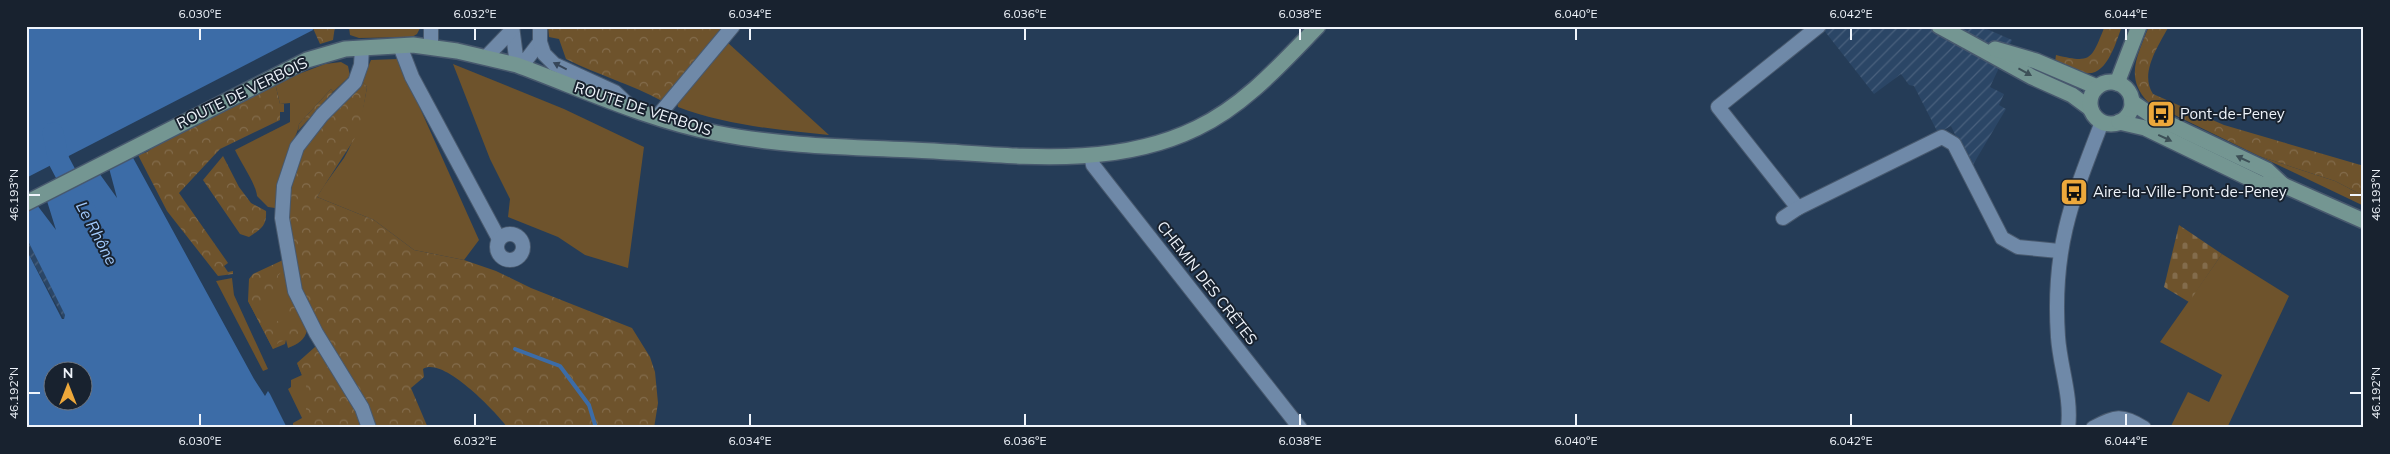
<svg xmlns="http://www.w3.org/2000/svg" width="2390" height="454" viewBox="0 0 2390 454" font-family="Mulish,sans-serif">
	<defs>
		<pattern id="industrial-furrows" width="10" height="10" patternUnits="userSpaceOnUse" patternTransform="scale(1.25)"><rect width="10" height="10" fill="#2b4666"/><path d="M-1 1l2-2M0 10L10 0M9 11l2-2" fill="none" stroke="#4a617d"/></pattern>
		<pattern id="forest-crowns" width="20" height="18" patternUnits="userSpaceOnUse" patternTransform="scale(1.25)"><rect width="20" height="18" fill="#6e532c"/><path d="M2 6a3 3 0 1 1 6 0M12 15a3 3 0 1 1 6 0" fill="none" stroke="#836c4c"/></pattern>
		<pattern id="cemetery-stones" width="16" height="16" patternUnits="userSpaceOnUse" patternTransform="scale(1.25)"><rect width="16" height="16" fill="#6e532c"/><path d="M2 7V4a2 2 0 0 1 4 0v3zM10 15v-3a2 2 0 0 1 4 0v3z" fill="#836c4c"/></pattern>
	</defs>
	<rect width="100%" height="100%" fill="#253c57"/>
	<!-- industrial -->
	<g fill="url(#industrial-furrows)">
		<polygon points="1827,26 1980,26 2012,40 1990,87 2004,94 1999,105 2006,109 1971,168 1951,126 1938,133 1914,86 1909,85 1901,74 1874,94 1823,29"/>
		<polygon points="26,237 65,315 64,319 26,249"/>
	</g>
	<!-- grass -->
	<g fill="#6e532c">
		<polygon points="421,26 417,34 412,37 359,38 350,35 349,27"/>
		<path d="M 727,42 L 829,135 C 779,130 725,125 678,107 L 677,102 Z"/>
		<path d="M 398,59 L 479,240 L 464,260 L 414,250 L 374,220 L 317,197 C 325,183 335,171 344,158 C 357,136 363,111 367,87 L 362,81 L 371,60 Z"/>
		<path d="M 341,62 L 348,66 L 350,76 L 333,92 L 331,89 L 299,124 C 298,133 294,138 290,146 C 282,164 277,188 275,208 L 268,207 L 257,196 C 256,184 241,163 235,150 L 290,122 L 290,103 L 280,104 L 275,83 L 325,64 Z"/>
		<polygon points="453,64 564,109 644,147 628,268 585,255 558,237 508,217 510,199 490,159"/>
		<polygon points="2259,156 2335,181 2364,196 2364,206"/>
		<polygon points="2222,254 2289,296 2227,428 2170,428 2188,392 2209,402 2222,375 2160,342"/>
		<path d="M 283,260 L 298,310 L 307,330 C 305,340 298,344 288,348 L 286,340 L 285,344 L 273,349 L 248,301 L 278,276 Z"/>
		<polygon points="232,278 234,295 268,369 263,371 216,281"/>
		<polygon points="297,363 343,428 293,428 293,423 302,418 288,389 291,387 291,380 302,375"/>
	</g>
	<!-- forest -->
	<g fill="url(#forest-crowns)">
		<polygon points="312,26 335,26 333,40 320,44"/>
		<path d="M 548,26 L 728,26 L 662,101 C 631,84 598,75 566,59 L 559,39 L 549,37 Z"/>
		<path d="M 2105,26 L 2122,26 C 2116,42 2107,77 2085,73 C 2075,72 2064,66 2055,62 L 2056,55 C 2093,64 2091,59 2105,26 Z"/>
		<path d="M 2149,26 L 2169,26 C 2159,45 2139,73 2153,94 L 2224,125 L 2364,166 L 2364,196 L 2335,181 L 2259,156 L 2148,102 C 2124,77 2138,55 2149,26 Z"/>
		<path d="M 362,81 L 367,87 L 362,116 L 355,138 L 317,197 L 374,220 L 414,250 L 464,260 L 496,271 L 531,288 L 632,328 L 650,357 L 655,372 L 658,403 L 654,428 L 508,428 C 496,412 443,356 423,369 L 424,377 L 411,388 L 428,428 L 306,428 L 306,385 L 297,363 L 324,339 L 298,289 L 288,212 L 291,190 L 302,150 L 313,134 Z"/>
		<polygon points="275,83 280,104 284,104 284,112 280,112 280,120 220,149 179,193 228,263 224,266 228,272 233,271 233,274 218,276 167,211 138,155 147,152 162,141"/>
		<polygon points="331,89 333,92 298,131 299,124"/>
		<path d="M 223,156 L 239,187 L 251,203 L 266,211 C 267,226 261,229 249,237 L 240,234 L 203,180 Z"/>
		<polygon points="283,260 283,270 278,276 278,286 259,308 286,327 292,321 298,323 300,329 298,334 278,343 273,349 248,301 249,279 253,274"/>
		<polygon points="292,295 298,317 295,319 284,315 287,297"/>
	</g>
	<!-- cemetery -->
	<polygon fill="url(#cemetery-stones)" points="2179,225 2222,254 2189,302 2164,287"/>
	<!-- water -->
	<g fill="#3c6ca7" fill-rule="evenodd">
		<polygon points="26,26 312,26 313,30 26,178"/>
		<path d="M 132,156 L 254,379 L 265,396 L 268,391 L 270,394 L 287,428 L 26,428 L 26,249 L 62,319 L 64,319 L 65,315 L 26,237 L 26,211 L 37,205 L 56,230 L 47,201 L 68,189 L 87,213 L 78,185 L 99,173 L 117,198 L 109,168 ZM 52,372 L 82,372 L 82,402 L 52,402 Z"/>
	</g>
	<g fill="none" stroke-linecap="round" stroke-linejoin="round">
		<!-- stream -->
		<polyline stroke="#3c6ca7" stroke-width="4" points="515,349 560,366 589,405 596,428"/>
		<!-- river -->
		<polyline stroke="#3c6ca7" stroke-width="21" points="53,133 59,161 100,239"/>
		<!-- street casing -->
		<g stroke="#48596e" stroke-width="16">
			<g id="street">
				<polyline points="431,26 431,47"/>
				<polyline points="512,26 517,65 527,59 540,42"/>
				<polyline points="540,26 540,42 544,54 554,64 615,92 632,108"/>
				<polyline points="400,46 412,77 499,239"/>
				<polyline points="362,48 361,65 355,82 322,115 297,147 284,186 282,218 295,291 316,333 362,408 369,428"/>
				<polyline points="486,57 512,30"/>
				<polyline points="657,117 733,26"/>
				<polyline points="1091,156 1093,165 1107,183 1300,428"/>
				<polyline points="1798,208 1718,107 1819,26"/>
				<polyline points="1783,218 1798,208 1942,137 1954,144 2002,238 2018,247 2059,251"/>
				<circle cx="510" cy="247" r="13"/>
				<path d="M 2068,428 C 2072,397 2060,367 2058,337 C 2052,249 2071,202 2102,122"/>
				<path d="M 2093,428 C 2115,416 2122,414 2144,428"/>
			</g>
		</g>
		<!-- secondary casing -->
		<g stroke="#48596e" stroke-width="18">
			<g id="secondary">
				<polyline points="1939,26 2032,77 2072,95 2091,109"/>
				<polyline points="1995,49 2036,61 2097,87"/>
				<circle cx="2111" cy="103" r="21"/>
				<polyline points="2117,83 2139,26"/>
				<polyline points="2132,102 2151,115 2267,170 2283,185 2364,221"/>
				<polyline points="2119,122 2145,128 2261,184 2283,185"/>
				<path d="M 26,203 L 307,60 L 345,49 L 413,45 L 457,51 L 517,65 C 582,89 648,120 716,133 C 780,146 848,147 913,150 C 1007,154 1109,171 1197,128 C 1245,105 1281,64 1318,26"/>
			</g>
		</g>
		<!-- street -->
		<use href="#street" stroke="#6f89a8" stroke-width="14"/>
		<!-- secondary -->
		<use href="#secondary" stroke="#749692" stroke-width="15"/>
	</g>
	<!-- one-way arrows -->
	<defs><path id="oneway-solid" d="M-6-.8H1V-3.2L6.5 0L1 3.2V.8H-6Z" transform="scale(1.25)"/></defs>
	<use fill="#364659" href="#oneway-solid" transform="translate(560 66) rotate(-153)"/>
	<g fill="#3d5057">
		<use href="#oneway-solid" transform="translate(2025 72) rotate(29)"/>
		<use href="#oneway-solid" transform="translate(2165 138) rotate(25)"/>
		<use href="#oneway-solid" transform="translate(2243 159) rotate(-155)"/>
	</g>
	<!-- ticks -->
	<path fill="none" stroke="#eff4fb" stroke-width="2" d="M 200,28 L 200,40M 475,28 L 475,40M 750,28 L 750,40M 1025,28 L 1025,40M 1300,28 L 1300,40M 1576,28 L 1576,40M 1851,28 L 1851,40M 2126,28 L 2126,40M 28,195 L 40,195M 2350,195 L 2362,195M 28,393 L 40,393M 2350,393 L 2362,393M 200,414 L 200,426M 475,414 L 475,426M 750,414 L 750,426M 1025,414 L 1025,426M 1300,414 L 1300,426M 1576,414 L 1576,426M 1851,414 L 1851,426M 2126,414 L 2126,426"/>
	<!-- icons -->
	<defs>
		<g id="bus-square" transform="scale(1.4375)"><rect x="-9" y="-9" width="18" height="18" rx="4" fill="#eda83b" stroke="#18222f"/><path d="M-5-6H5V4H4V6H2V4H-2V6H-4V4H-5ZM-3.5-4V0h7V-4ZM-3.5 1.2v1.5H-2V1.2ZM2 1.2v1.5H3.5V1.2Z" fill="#111"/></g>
	</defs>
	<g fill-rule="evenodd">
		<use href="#bus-square" x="2161" y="114"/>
		<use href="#bus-square" x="2074" y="192"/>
	</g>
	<g text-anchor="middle" stroke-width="4" stroke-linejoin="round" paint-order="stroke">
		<!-- street labels -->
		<g font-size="15" fill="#eff4fb" stroke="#18222f">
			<text transform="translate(242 93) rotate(-26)" y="5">ROUTE DE VERBOIS</text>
			<text transform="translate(643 109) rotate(18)" y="5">ROUTE DE VERBOIS</text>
			<text transform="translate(1207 283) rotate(52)" y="5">CHEMIN DES CRÊTES</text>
		</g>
		<!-- poi labels -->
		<g font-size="15" fill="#eff4fb" stroke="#18222f" text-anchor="start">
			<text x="2180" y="119">Pont-de-Peney</text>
			<text x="2093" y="197">Aire-la-Ville-Pont-de-Peney</text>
		</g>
		<!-- water labels -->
		<g font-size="16" font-style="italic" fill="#a3cbfd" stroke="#18222f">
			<text transform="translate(97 233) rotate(62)" y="6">Le Rhône</text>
		</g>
	</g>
	<!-- border -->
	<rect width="2390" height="454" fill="none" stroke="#18222f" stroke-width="55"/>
	<!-- north arrow -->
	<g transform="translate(68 386)"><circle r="24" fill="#18222f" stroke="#6e7681"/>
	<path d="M0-4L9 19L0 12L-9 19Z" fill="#eda83b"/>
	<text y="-8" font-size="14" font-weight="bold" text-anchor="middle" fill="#eff4fb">N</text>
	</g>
	<rect x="28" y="28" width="2334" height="398" fill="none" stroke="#eff4fb" stroke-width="2"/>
	<g font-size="12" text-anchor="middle" fill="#eff4fb">
		<text x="200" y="18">6.030°E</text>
		<text x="475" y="18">6.032°E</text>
		<text x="750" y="18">6.034°E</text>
		<text x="1025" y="18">6.036°E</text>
		<text x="1300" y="18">6.038°E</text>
		<text x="1576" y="18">6.040°E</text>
		<text x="1851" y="18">6.042°E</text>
		<text x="2126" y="18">6.044°E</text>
		<text transform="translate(14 195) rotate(-90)" y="4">46.193°N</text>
		<text transform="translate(2376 195) rotate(-90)" y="4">46.193°N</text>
		<text transform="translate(14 393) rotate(-90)" y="4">46.192°N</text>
		<text transform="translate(2376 393) rotate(-90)" y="4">46.192°N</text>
		<text x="200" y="445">6.030°E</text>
		<text x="475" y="445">6.032°E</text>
		<text x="750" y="445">6.034°E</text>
		<text x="1025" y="445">6.036°E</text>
		<text x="1300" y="445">6.038°E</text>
		<text x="1576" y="445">6.040°E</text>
		<text x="1851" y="445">6.042°E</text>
		<text x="2126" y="445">6.044°E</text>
	</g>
</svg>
